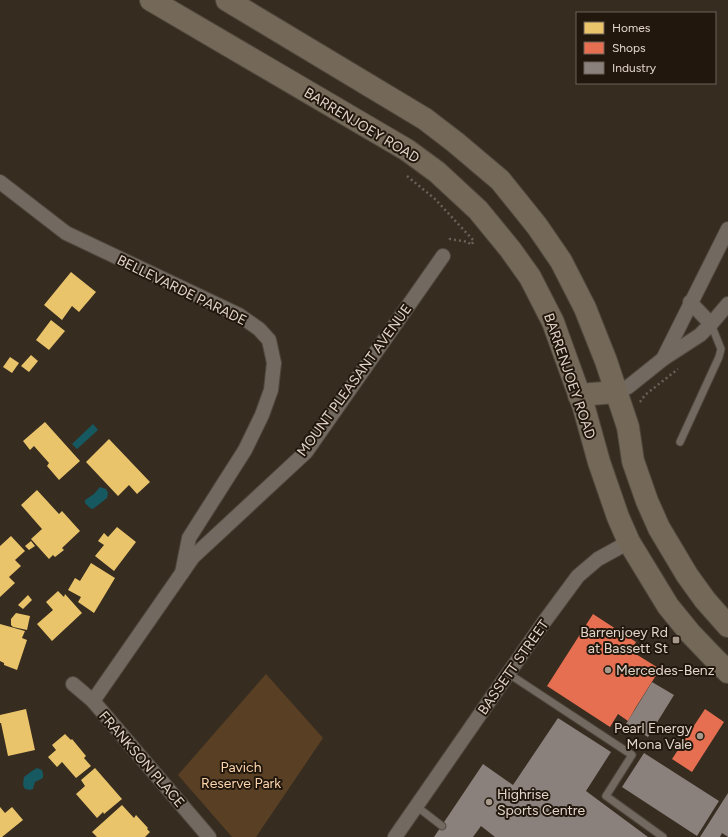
<svg xmlns="http://www.w3.org/2000/svg" width="728" height="837" viewBox="0 0 728 837" font-family="Figtree,sans-serif">
	<rect width="100%" height="100%" fill="#372c20"/>
	<!-- green -->
	<polygon fill="#594024" points="266,674 323,738 256,837 232,837 178,775"/>
	<!-- water -->
	<g fill="#165961">
		<polygon points="93,424 98,430 77,449 72,444"/>
		<polygon points="100,487 106,489 108,493 107,498 93,509 90,508 85,503 85,500 94,494"/>
		<polygon points="37,768 42,770 43,774 43,778 35,782 33,789 30,790 25,789 23,785 24,777 32,771"/>
	</g>
	<!-- homes -->
	<g fill="#e9c46a">
		<polygon points="71,272 96,292 79,312 72,306 62,320 44,305"/>
		<polygon points="51,320 65,331 49,350 36,340"/>
		<polygon points="31,355 38,361 29,372 21,366"/>
		<polygon points="10,357 19,363 12,373 3,367"/>
		<polygon points="45,422 80,461 59,480 47,466 49,463 34,446 30,450 23,441"/>
		<polygon points="109,439 150,482 137,494 129,485 118,496 86,462"/>
		<polygon points="37,490 59,514 62,511 80,531 62,548 64,550 55,557 53,555 49,559 31,539 42,529 21,505"/>
		<polygon points="117,527 136,542 114,571 95,556 104,545 98,541 104,533 108,537"/>
		<polygon points="11,536 25,551 15,560 21,566 9,577 15,583 0,597 0,546"/>
		<polygon points="31,541 35,546 29,550 25,546"/>
		<polygon points="91,563 115,578 94,613 78,602 81,597 68,590 75,578 80,581"/>
		<polygon points="58,591 64,597 65,594 82,613 52,641 37,624 53,610 46,602"/>
		<polygon points="28,595 32,600 23,609 18,605"/>
		<polygon points="16,613 30,616 27,630 13,627 11,625 11,619"/>
		<polygon points="0,624 25,631 22,638 27,640 17,670 4,665 4,663 0,661"/>
		<polygon points="26,709 35,750 8,756 1,723 0,723 0,715"/>
		<polygon points="65,734 71,740 72,739 86,756 84,758 91,766 76,778 62,762 57,767 48,757 56,750 52,745"/>
		<polygon points="95,768 122,799 104,814 103,812 97,818 76,794 85,786 81,780"/>
		<polygon points="122,805 134,818 136,815 148,828 147,829 150,832 145,837 97,837 92,832"/>
		<polygon points="0,807 5,813 12,807 23,820 2,837 0,837"/>
	</g>
	<!-- shops -->
	<g fill="#e76f51">
		<polygon points="593,614 636,642 631,651 660,669 636,707 628,721 618,714 610,727 547,686"/>
		<polygon points="705,709 724,722 692,772 672,759"/>
	</g>
	<!-- industry -->
	<g fill="#8a817c">
		<polygon points="652,682 674,695 648,737 626,724"/>
		<polygon points="558,718 611,752 586,791 648,837 495,837 481,826 473,837 434,837 483,764 513,785"/>
		<polygon points="644,753 719,801 697,836 622,787"/>
		<polygon points="728,793 728,837 722,833 720,837 700,837"/>
	</g>
	<g fill="none" stroke-linecap="round" stroke-linejoin="round">
		<!-- service casing -->
		<g stroke="#50473d" stroke-width="9">
			<g id="service">
				<polyline points="680,442 719,357 721,349 711,324"/>
				<polyline points="509,674 632,755 606,796 663,837"/>
				<polyline points="416,806 442,826"/>
			</g>
		</g>
		<!-- minor casing -->
		<g stroke="#50473d" stroke-width="16">
			<g id="minor">
				<polyline points="0,182 66,233 239,315 259,329 269,340 274,363 271,390 262,415 245,450 189,538 182,573"/>
				<polyline points="690,302 711,324"/>
				<polyline points="663,359 728,229"/>
				<polyline points="616,392 628,387 663,359 700,335 711,324 728,304"/>
				<polyline points="73,684 93,701 209,837"/>
				<polyline points="93,701 193,557 306,452 443,256"/>
				<polyline points="395,837 544,622 578,576 598,559 629,542"/>
			</g>
		</g>
		<!-- primary casing -->
		<g stroke="#50473d" stroke-width="24">
			<g id="primary">
				<polyline points="151,0 407,150 437,172 478,210 510,249 530,277 553,322 584,408 599,462 618,517 629,542 668,606 690,633 713,657 728,672"/>
				<polyline points="227,0 425,119 455,142 500,180 537,226 561,261 585,308 606,361 628,427 633,461 647,501 659,528 687,575 705,600 728,626"/>
				<polyline points="579,395 616,392"/>
			</g>
		</g>
		<!-- path -->
		<g stroke="#6a6259" stroke-width="2.5" stroke-dasharray="2 3" stroke-linecap="butt">
			<polyline points="407,176 435,199 474,241 471,245 468,242 450,239 449,242"/>
			<polyline points="640,402 645,395 678,369"/>
		</g>
		<!-- service -->
		<use href="#service" stroke="#726a61" stroke-width="7"/>
		<!-- minor -->
		<use href="#minor" stroke="#726a61" stroke-width="14"/>
		<!-- primary -->
		<use href="#primary" stroke="#746858" stroke-width="22"/>
	</g>
	<!-- markers -->
	<g fill="#a79a8d" stroke="#21170d" stroke-width="1.5">
		<rect x="672" y="636" width="8" height="8" rx="2"/>
		<circle cx="608" cy="670" r="4"/>
		<circle cx="700" cy="736" r="4"/>
		<circle cx="489" cy="802" r="4"/>
	</g>
	<g text-anchor="middle" stroke-width="4" stroke-linejoin="round" paint-order="stroke">
		<!-- street labels -->
		<g font-size="14" fill="#e3d5c8" stroke="#21170d">
			<text transform="translate(362 125) rotate(31)" y="5">BARRENJOEY ROAD</text>
			<text transform="translate(182 290) rotate(26)" y="5">BELLEVARDE PARADE</text>
			<text transform="translate(570 376) rotate(71)" y="5">BARRENJOEY ROAD</text>
			<text transform="translate(354 380) rotate(-54)" y="5">MOUNT PLEASANT AVENUE</text>
			<text transform="translate(513 667) rotate(-55)" y="5">BASSETT STREET</text>
			<text transform="translate(142 759) rotate(49)" y="5">FRANKSON PLACE</text>
		</g>
		<!-- poi labels -->
		<g font-size="14" fill="#e3d5c8" stroke="#21170d" text-anchor="end">
			<text x="668" y="637">Barrenjoey Rd<tspan x="668" dy="16">at Bassett St</tspan></text>
			<text x="616" y="675" text-anchor="start">Mercedes-Benz</text>
			<text x="692" y="733">Pearl Energy<tspan x="692" dy="16">Mona Vale</tspan></text>
			<text x="497" y="799" text-anchor="start">Highrise<tspan x="497" dy="16">Sports Centre</tspan></text>
		</g>
		<!-- park labels -->
		<g font-size="14" fill="#fcd4ab" stroke="#21170d">
			<text x="241" y="772">Pavich<tspan x="241" dy="16">Reserve Park</tspan></text>
		</g>
	</g>
	<!-- legend -->
	<rect x="576" y="12" width="140" height="72" fill="#21170d" stroke="#6f6358"/>
	<rect x="584" y="22" width="20" height="12" fill="#e9c46a" stroke="#6f6358"/>
	<text x="612" y="32" font-size="12" fill="#e3d5c8">Homes</text>
	<rect x="584" y="42" width="20" height="12" fill="#e76f51" stroke="#6f6358"/>
	<text x="612" y="52" font-size="12" fill="#e3d5c8">Shops</text>
	<rect x="584" y="62" width="20" height="12" fill="#8a817c" stroke="#6f6358"/>
	<text x="612" y="72" font-size="12" fill="#e3d5c8">Industry</text>
</svg>
